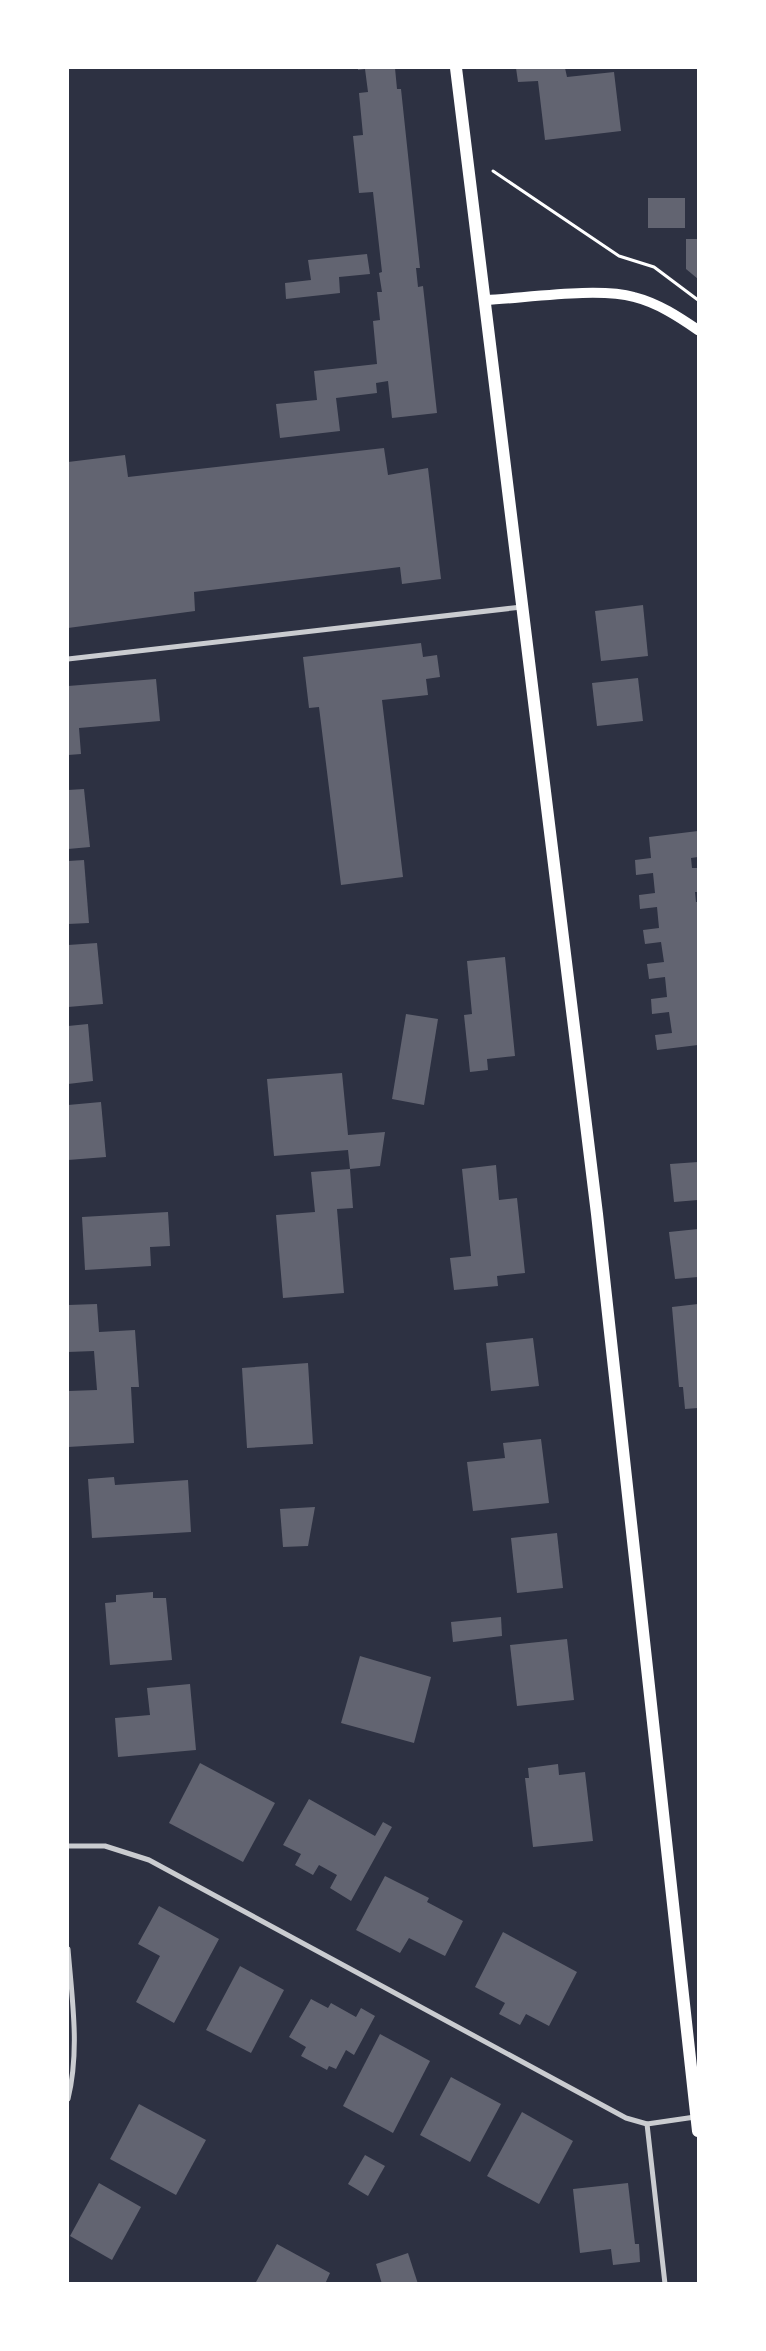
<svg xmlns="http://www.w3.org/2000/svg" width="766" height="2351" viewBox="0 0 766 2351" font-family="'Space Grotesk',sans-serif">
	<rect width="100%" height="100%" fill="#2d3142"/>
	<!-- building -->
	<g fill="#626471">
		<polygon points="358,68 395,68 397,89 401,89 420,268 416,268 418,287 423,286 437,413 392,418 388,381 376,383 377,393 336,398 340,431 280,438 276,404 317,400 314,371 377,364 373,321 380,320 377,292 382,292 379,273 382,272 373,192 359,193 353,136 363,135 359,93 368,92 365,69 358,70"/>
		<polygon points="516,68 565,68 567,77 614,72 621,131 545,140 538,81 518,82"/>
		<rect x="648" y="198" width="37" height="30"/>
		<polygon points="686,239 698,239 698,279 686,269"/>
		<polygon points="367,254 370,274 339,277 340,293 286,299 285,283 311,280 308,260"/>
		<polygon points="384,448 388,475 428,468 441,579 402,584 400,567 194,592 195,611 68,628 68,462 125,455 128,477"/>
		<polygon points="643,605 648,656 601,661 595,611"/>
		<polygon points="421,643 423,657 437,655 440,677 426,679 428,695 382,700 403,877 341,885 319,707 309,708 303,657"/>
		<polygon points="638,678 643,721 597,726 592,683"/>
		<polygon points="156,679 160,721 79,728 81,754 68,755 68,686"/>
		<polygon points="84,789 90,847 68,849 68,790"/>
		<polygon points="698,831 698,857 691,858 692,868 698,868 698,892 695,892 696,902 698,902 698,1045 657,1050 655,1035 672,1033 669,1012 652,1014 651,999 667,997 665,977 649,979 647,964 664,962 661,942 645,944 643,930 659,928 657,907 640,909 639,895 655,893 653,873 636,875 635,860 651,858 649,837"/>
		<polygon points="84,860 89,923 68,924 68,861"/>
		<polygon points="97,943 103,1004 68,1007 68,945"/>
		<polygon points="505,957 515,1056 487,1059 488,1070 470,1072 464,1015 472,1014 467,961"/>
		<polygon points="406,1014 438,1019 424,1105 392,1099"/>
		<polygon points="88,1024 93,1081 68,1084 68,1026"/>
		<polygon points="342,1073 348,1135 385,1132 380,1166 350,1169 348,1150 274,1156 267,1079"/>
		<polygon points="101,1102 106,1157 68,1160 68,1105"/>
		<polygon points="698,1162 698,1200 674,1202 670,1164"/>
		<polygon points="496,1165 499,1200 517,1198 525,1273 497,1276 498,1286 454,1290 450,1258 471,1256 462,1169"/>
		<polygon points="350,1169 353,1208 337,1209 344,1293 283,1298 276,1215 315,1212 311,1172"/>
		<polygon points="168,1212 170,1246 150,1247 151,1266 85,1270 82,1217"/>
		<polygon points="698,1229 698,1277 675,1279 669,1232"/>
		<polygon points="97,1304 99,1332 135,1330 139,1387 131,1387 134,1443 68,1447 68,1391 97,1390 94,1351 68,1352 68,1305"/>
		<polygon points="698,1304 698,1408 685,1409 683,1387 679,1387 672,1307"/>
		<polygon points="533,1338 539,1386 491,1391 486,1343"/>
		<polygon points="308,1363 313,1444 247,1448 242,1368"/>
		<polygon points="541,1439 549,1503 473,1511 467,1462 505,1458 503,1443"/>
		<polygon points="114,1477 115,1485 188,1480 191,1532 92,1538 88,1479"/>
		<polygon points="315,1507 308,1546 283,1547 280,1509"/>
		<polygon points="557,1533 563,1588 517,1593 511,1538"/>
		<polygon points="153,1592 153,1598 166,1598 172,1660 110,1665 105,1603 116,1602 116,1595"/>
		<polygon points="501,1617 502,1636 453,1642 451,1622"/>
		<polygon points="567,1639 574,1700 517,1706 510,1645"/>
		<polygon points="360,1656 431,1677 414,1743 341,1723"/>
		<polygon points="190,1684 196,1750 118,1757 115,1718 150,1715 147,1688"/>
		<polygon points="200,1763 275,1803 243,1862 169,1823"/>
		<polygon points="558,1764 559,1775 585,1772 593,1841 533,1847 525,1778 529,1778 528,1768"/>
		<polygon points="309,1799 375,1836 383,1822 392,1827 351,1901 330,1888 337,1875 319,1865 313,1875 295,1865 301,1854 283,1845"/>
		<polygon points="385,1876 429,1898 427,1902 463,1921 445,1956 409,1938 400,1953 356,1930"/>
		<polygon points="159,1906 219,1939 174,2023 136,2002 160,1956 138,1944"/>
		<polygon points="503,1932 577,1972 549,2026 526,2014 520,2025 499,2014 505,2003 475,1987"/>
		<polygon points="240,1966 284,1990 251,2053 206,2030"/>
		<polygon points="311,1999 328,2008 331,2003 356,2017 361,2008 375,2016 354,2055 346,2050 336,2069 329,2066 327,2070 301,2056 306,2047 289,2037"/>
		<polygon points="380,2034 430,2061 393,2133 343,2106"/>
		<polygon points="451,2077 501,2104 470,2162 420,2135"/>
		<polygon points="139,2104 206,2140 176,2195 110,2159"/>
		<polygon points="522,2112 573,2141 539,2204 487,2176"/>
		<polygon points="365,2155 385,2166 368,2196 348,2184"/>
		<polygon points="99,2183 141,2207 112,2260 70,2236"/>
		<polygon points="628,2183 635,2244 639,2244 640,2262 613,2265 611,2249 580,2253 573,2189"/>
		<polygon points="277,2244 330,2273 325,2284 256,2282"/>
		<polygon points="408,2253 418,2284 382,2284 376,2264"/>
	</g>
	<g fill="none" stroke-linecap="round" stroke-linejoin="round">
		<!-- path -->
		<polyline stroke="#fff" stroke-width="3" points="493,171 619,256 654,267 698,300"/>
		<!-- minor -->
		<g stroke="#caccd0" stroke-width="5">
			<polyline points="68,659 522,607"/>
			<polyline points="68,1846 105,1846 149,1860 626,2118 647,2124 695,2117"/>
			<path d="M 68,1949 C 72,1999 80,2050 68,2099"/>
			<polyline points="647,2124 665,2284"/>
		</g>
		<!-- secondary -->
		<path stroke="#fff" stroke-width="10" d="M 486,300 C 526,298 598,287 634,297 C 658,303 679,317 698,330"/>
		<!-- primary -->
		<polyline stroke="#fff" stroke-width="12" points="456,68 597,1214 698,2131"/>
	</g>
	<!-- border -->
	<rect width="766" height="2351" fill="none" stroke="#ffffff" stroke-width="138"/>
</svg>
